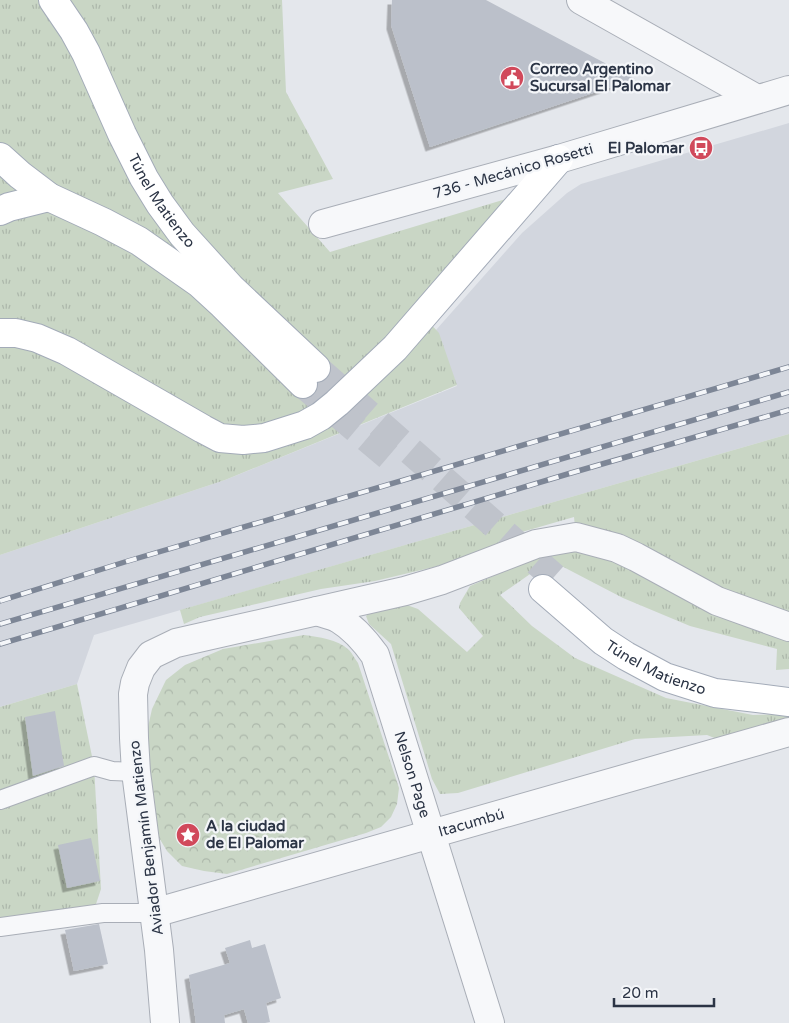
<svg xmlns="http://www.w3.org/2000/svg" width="789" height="1023" viewBox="0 0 789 1023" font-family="'Varela Round',sans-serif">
	<defs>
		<pattern id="grass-tufts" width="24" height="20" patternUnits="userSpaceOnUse" patternTransform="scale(1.25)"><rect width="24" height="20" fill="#c9d6c5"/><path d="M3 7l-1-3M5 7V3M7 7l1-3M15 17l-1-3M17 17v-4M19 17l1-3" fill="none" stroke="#adb8ab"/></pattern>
		<pattern id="park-crowns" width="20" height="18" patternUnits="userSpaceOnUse" patternTransform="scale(1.25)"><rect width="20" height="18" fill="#c9d6c5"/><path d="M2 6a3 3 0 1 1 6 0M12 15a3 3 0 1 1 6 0" fill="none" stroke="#adb8ab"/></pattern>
		<filter id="shadow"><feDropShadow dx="-4.5" dy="4.5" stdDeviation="0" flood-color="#0004"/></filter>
	</defs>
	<rect width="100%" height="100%" fill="#e4e7ec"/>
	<!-- built -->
	<polygon fill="#d2d6de" points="789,123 789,434 94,635 77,684 0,707 0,555 225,480 457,386 436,330 522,233 567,193 581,184"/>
	<!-- grass -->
	<g fill="url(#grass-tufts)">
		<polygon points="0,0 282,0 286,92 333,179 278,193 330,252 506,199 414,306 439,333 457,385 225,480 0,555"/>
		<polygon points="789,434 789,615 576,537 574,517 522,532 483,552 434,567 375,581 321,589 200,617 184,624 180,610"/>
		<polygon points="588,550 789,634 789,669 776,670 777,649 690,626 623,598 550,560 500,595 532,626 575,658 666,698 753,715 789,714 789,733 727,743 707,735 635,739 458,793 440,794 432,779 391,644 369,624 366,616 374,609 404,604 418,609 467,652 483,636 459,608 460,603 470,586 546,553"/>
		<polygon points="77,684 94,766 101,889 94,910 0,920 0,707"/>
	</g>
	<!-- park -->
	<path fill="url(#park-crowns)" d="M 304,635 C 319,637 337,639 349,650 C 352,653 355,659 358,663 L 399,788 L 397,804 L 391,817 L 381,827 L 366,833 L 227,874 L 204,871 L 182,866 L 167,851 L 158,836 L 146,736 L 152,709 L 166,680 L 185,665 L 223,649 Z"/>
	<!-- building -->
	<g fill="#bbc0ca" filter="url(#shadow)">
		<polygon points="392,0 486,0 635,79 430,147 391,25"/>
		<polygon points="55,711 64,766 33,776 25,717"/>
		<polygon points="91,838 100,881 67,888 58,845"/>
		<polygon points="99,924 108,964 74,971 65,930"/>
		<polygon points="250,940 252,948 265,944 281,998 266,1003 270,1022 265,1023 248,1023 244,1009 224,1015 225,1023 196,1023 189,975 230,963 225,948"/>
	</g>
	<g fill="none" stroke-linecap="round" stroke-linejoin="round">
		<!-- primary-tunnel -->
		<g stroke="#bfc3cb" stroke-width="28" stroke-dasharray="28 14" stroke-linecap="butt">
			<polyline points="316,368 554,577"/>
			<polyline points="303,384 395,462"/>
		</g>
		<!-- service casing -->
		<g stroke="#a9aeb7" stroke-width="20">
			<g id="service">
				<polyline points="0,800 94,766 112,771 136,772"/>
				<polyline points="0,927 103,913 154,913"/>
			</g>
		</g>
		<!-- minor casing -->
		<g stroke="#a9aeb7" stroke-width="30">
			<polyline id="minor" points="323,224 559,159"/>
		</g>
		<!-- tertiary casing -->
		<g stroke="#a9aeb7" stroke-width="30">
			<g id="tertiary">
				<polyline points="581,0 757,99"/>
				<polyline points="559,159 789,90"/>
				<path id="s1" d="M 317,611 C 324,614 333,615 339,619 C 354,628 365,641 375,655 L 490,1023"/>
				<path id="s2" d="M 154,913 L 789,732"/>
				<polyline points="165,1023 159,950 136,772 134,738 133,694 135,683 141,668 151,655 176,643 405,591 442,580 536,544 576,537 617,548 636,557 717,601 789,627"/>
			</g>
		</g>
		<!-- primary casing -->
		<g stroke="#a3abb8" stroke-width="30">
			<g id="primary">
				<path id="s3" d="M 53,0 L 74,31 L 86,53 L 122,134 L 144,178 L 160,204 L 182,234 L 231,288 L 316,368"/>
				<polyline points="0,157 20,175 49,197 103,222 139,241 199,283 223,305 303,384"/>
				<polyline points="0,211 9,207 49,197"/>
				<polyline points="0,333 16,333 37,338 67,351 203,429 220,438 243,440 264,438 305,425 321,416 337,403 395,348 559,159"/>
				<path id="s4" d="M 543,589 L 603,641 L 626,656 L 665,677 L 715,693 L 789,702"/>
			</g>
		</g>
		<!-- service -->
		<use href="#service" stroke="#f7f8fa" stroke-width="18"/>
		<!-- minor -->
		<use href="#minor" stroke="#f7f8fa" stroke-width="28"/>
		<!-- tertiary -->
		<use href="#tertiary" stroke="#f7f8fa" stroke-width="28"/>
		<!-- primary -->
		<use href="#primary" stroke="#fff" stroke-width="28"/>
		<!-- rail casing -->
		<g stroke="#7d8696" stroke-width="5.5">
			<g id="rail">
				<polyline points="0,601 128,561 789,367"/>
				<polyline points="0,624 789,392"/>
				<polyline points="0,644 571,473 789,410"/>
			</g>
		</g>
		<!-- rail -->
		<use href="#rail" stroke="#f4f6f9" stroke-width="4" stroke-dasharray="11" stroke-linecap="butt"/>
	</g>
	<!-- icons -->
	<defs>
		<g id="civic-disc" transform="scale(1.25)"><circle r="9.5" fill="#d1495b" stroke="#f4f6f9"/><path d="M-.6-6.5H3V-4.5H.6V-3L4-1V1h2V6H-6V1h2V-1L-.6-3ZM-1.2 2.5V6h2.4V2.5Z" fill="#fff"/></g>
		<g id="bus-disc" transform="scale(1.25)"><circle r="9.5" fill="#d1495b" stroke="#f4f6f9"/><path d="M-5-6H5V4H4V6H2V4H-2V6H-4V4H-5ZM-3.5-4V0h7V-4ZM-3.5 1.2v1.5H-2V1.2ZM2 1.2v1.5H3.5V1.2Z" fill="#fff"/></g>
		<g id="sight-disc" transform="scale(1.25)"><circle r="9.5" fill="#d1495b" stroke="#f4f6f9"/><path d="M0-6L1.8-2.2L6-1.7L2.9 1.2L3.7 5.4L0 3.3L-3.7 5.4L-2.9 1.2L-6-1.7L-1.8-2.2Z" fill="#fff"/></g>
	</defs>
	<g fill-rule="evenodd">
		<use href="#civic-disc" x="512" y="78"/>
		<use href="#bus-disc" x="701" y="148"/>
		<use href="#sight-disc" x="188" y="835"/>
	</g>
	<g text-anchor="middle" stroke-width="4.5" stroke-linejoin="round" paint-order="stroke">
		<!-- poi labels -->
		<g font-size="15" font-weight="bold" fill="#2b3445" stroke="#f4f6f9" text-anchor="start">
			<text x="530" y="74">Correo Argentino<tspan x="530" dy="17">Sucursal El Palomar</tspan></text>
			<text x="684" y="153" text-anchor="end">El Palomar</text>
			<text x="206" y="831">A la ciudad<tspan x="206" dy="17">de El Palomar</tspan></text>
		</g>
		<!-- street labels -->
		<g font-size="15" fill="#2b3445" stroke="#f4f6f9">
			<text transform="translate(513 171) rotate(-16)" y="5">736 - Mecánico Rosetti</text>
			<text dy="5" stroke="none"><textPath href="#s3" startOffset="229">Túnel Matienzo</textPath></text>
			<text dy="5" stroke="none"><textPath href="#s4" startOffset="139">Túnel Matienzo</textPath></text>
			<text dy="5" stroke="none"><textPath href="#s1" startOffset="200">Nelson Page</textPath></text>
			<text dy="5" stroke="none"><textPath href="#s2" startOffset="330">Itacumbú</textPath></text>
			<text transform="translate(146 838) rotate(-97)" y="5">Aviador Benjamín Matienzo</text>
		</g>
	</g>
	<!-- scale -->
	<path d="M614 998v8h100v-8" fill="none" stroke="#2b3445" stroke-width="2.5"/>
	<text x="622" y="998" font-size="15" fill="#2b3445" stroke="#f4f6f9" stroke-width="4" paint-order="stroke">20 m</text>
</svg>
